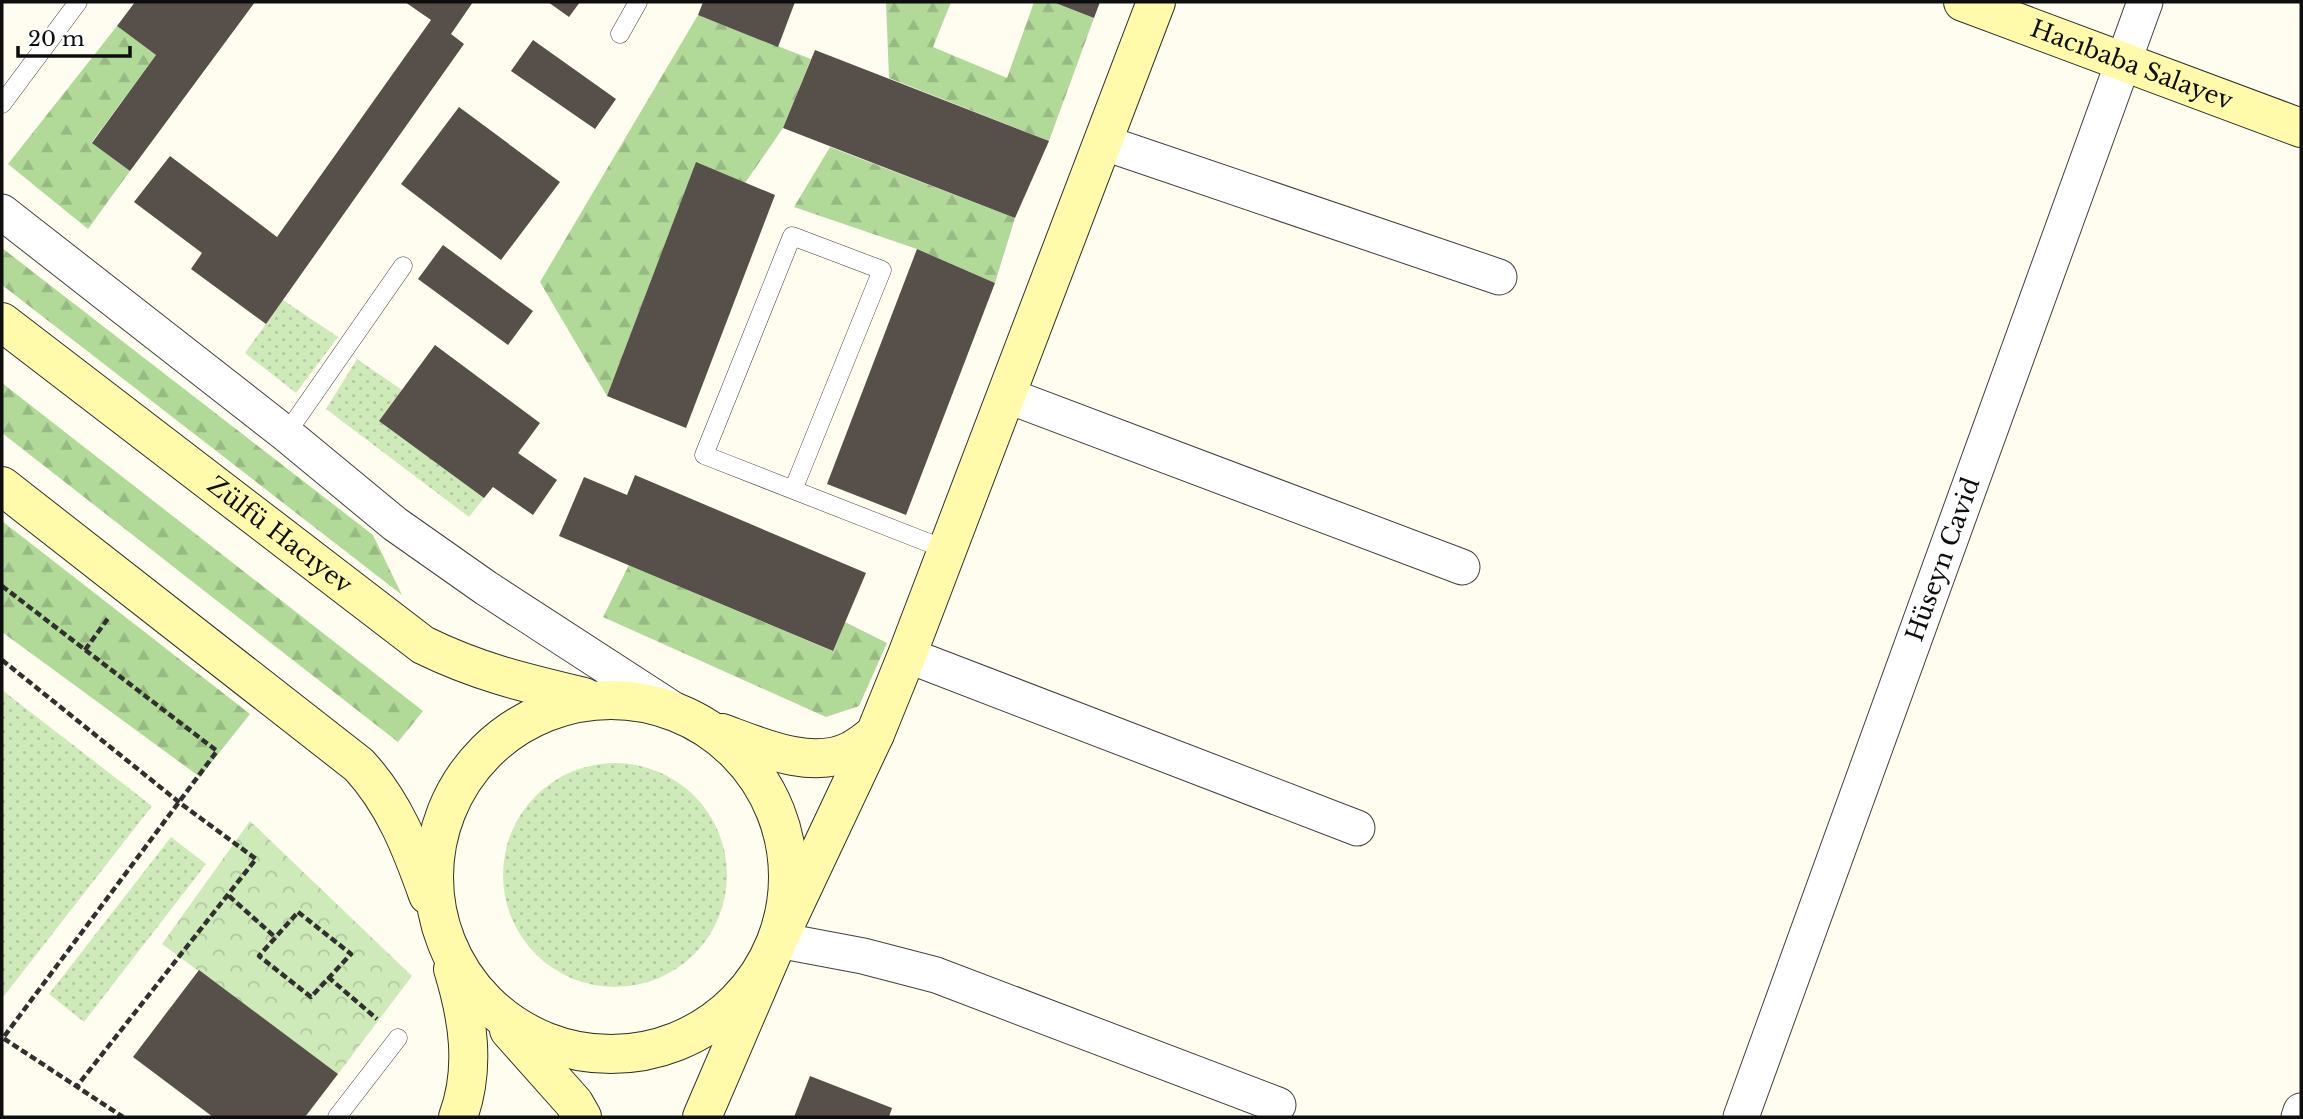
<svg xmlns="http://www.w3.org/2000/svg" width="2303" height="1119" viewBox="0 0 2303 1119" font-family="'Libre Baskerville',serif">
	<defs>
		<pattern id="grass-dots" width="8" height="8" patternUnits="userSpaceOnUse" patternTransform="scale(1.75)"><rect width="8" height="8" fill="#cfeab9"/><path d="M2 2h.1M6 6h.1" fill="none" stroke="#b1c89e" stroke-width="1.8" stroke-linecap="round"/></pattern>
		<pattern id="forest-firs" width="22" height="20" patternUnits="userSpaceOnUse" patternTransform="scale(1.75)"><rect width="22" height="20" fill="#b1da98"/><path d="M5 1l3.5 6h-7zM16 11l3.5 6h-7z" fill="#97ba82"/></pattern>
		<pattern id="park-crowns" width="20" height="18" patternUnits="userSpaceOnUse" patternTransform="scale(1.75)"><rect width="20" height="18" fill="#cfeab9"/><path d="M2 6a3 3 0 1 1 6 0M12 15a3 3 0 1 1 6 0" fill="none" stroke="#b1c89e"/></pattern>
	</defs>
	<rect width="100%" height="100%" fill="#fffdef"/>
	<!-- grass -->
	<g fill="url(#grass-dots)">
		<polygon points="283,300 338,337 296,393 245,353"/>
		<polygon points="357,359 402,390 380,421 484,498 469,517 326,409"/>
		<polygon points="2,690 152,806 4,996 2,995"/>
		<circle cx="615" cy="875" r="112"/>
		<polygon points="171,837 206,864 84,1022 49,994"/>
	</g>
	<!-- forest -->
	<g fill="url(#forest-firs)">
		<polygon points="886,2 951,2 933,47 1007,78 1034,2 1053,2 1094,18 1049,141 889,78"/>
		<polygon points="698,15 811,59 783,128 745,183 696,163 607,396 540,282"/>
		<polygon points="117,26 156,55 92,142 130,171 88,229 8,164"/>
		<polygon points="830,147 1015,218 995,283 917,249 794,207"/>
		<polygon points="2,248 373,535 402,595 2,285"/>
		<polygon points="2,383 423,711 398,742 2,433"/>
		<polygon points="2,521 250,714 200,777 2,632"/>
		<polygon points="629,565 832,651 845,622 887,643 859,706 826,717 603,617"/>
	</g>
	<!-- park -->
	<polygon fill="url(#park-crowns)" points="250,821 412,976 338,1074 162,944"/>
	<!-- building -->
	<g fill="#57504a">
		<polygon points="135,2 255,2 130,171 92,143 156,55 117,26"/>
		<polygon points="405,2 473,2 451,34 464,44 266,324 191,269 202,253 134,202 170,156 277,237 431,20"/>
		<polygon points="548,2 580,2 569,17"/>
		<polygon points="703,2 795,2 778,47 698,15"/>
		<polygon points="1053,2 1100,2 1094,18"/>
		<polygon points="533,40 616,99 595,129 511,71"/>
		<polygon points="815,50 1049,141 1015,218 783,128"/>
		<polygon points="459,107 560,182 501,260 401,184"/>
		<polygon points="696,162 775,195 686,428 607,396"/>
		<polygon points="443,245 533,311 508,345 418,279"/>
		<polygon points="917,249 995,283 906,515 827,484"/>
		<polygon points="435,345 540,423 518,453 557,480 533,515 493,487 484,498 379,421"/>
		<polygon points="635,475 866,573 833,651 559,536 584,477 627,495"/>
		<polygon points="199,970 338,1074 305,1117 213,1117 133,1057"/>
		<polygon points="810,1076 892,1108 889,1117 794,1117"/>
	</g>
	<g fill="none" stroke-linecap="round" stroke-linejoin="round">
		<!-- lane casing -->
		<g stroke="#414141" stroke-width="19">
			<g id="lane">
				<polyline points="620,34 638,2"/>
				<polyline points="2,104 78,2"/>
				<polyline points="286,434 403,266"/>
				<polyline points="793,490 882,270 792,236 704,455 947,550"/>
				<polyline points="337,1117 398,1038"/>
			</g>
		</g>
		<!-- street casing -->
		<g stroke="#414141" stroke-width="37">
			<g id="street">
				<polyline points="1102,142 1499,277"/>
				<polyline points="2,212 286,434 395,524 486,588 680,714"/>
				<polyline points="1006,395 1462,567"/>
				<polyline points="907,655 1357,828"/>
				<polyline points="778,940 863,956 936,975 1278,1105"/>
				<path id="s1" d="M 1741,1117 L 2145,2"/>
				<polyline points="2299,1117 2301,1111"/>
			</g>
		</g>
		<!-- secondary casing -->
		<g stroke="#303030" stroke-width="40">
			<g id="secondary">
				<path id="s2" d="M 1963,2 L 2301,128"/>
				<path id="s3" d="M 2,322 L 423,645 C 478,672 525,683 584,697"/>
				<path d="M 2,486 L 359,765 C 394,803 411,847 428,895"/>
				<circle cx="611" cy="877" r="177"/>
				<path d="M 722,733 C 760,747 813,771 852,750 C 860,746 867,740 875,734"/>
				<path d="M 453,969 C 468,1018 476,1068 458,1117"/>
				<polyline points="509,1030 574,1103 582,1117"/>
				<polyline points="702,1117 778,940 875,734 907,655 1156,2"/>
			</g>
		</g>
		<!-- path -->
		<g stroke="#303030" stroke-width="4.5" stroke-dasharray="7 3.5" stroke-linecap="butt">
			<polyline points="2,586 217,751 3,1038 123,1117"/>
			<polyline points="85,650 109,617"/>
			<polyline points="2,660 180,803 256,859 77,1086"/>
			<polyline points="229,896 275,937"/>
			<polygon points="298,912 351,954 311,997 259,956"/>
			<polyline points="328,977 377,1019"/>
		</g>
		<!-- lane -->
		<use href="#lane" stroke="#fff" stroke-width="18"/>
		<!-- street -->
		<use href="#street" stroke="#fff" stroke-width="35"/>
		<!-- secondary -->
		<use href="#secondary" stroke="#fffbaa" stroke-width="38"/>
	</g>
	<g text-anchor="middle" stroke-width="7" stroke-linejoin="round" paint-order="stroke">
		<!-- street labels -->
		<g font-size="24" fill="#0e0e0e" stroke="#fff">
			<text dy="8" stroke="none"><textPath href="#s2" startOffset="180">Hacıbaba Salayev</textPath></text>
			<text dy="8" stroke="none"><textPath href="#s3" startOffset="350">Zülfü Hacıyev</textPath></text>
			<text dy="8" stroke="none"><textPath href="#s1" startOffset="593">Hüseyn Cavid</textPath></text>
		</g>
	</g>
	<!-- border -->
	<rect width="2303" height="1119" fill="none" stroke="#0e0e0e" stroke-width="7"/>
	<!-- scale -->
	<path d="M18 46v10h112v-10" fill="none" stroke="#0e0e0e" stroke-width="3.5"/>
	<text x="28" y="46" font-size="21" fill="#0e0e0e" stroke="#ffffff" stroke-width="5" paint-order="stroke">20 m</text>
</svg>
